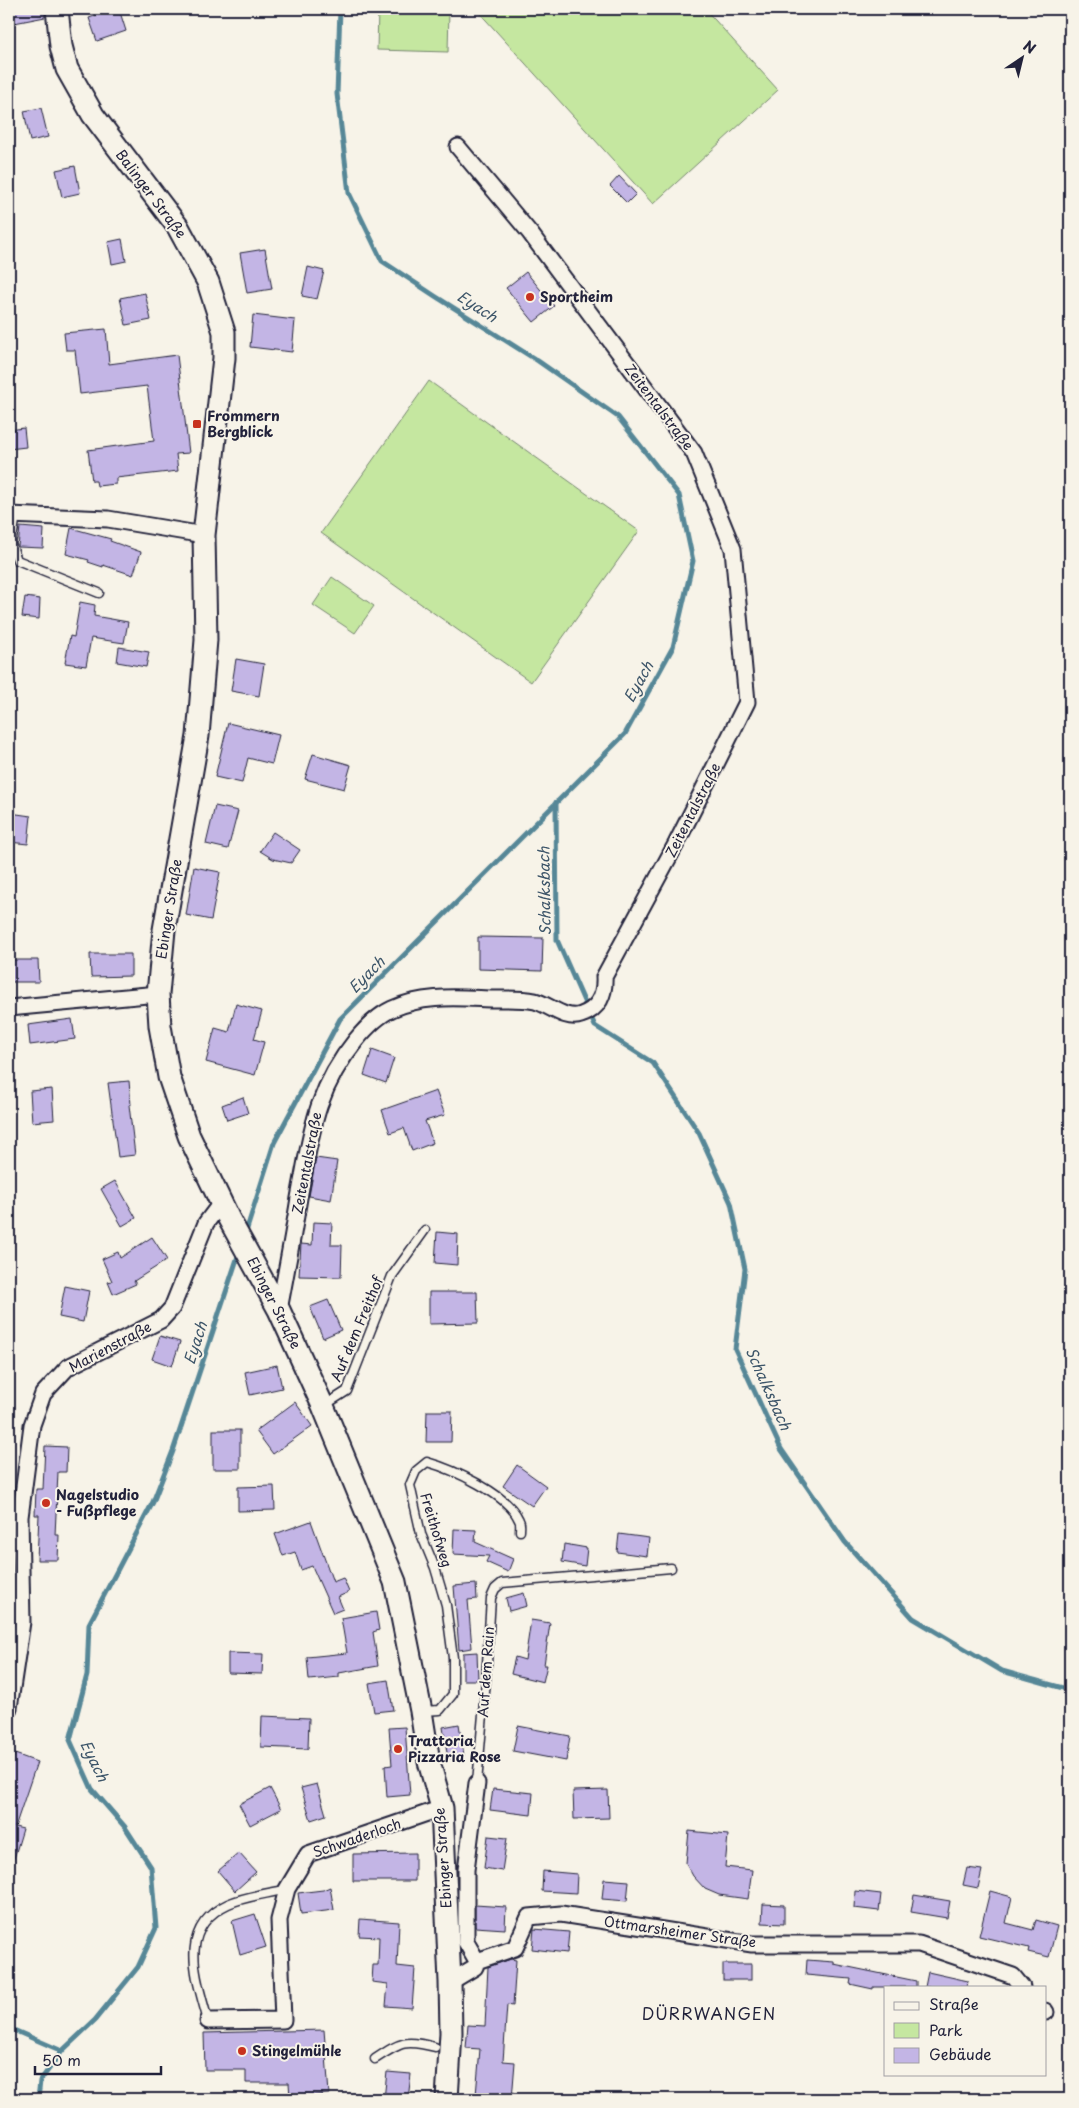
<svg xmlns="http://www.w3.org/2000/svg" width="1079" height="2108" viewBox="0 0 1079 2108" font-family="'Playpen Sans',sans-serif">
	<rect width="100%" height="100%" fill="#f7f3e8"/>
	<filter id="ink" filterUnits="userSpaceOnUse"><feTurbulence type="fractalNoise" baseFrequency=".02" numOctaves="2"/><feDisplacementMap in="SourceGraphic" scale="10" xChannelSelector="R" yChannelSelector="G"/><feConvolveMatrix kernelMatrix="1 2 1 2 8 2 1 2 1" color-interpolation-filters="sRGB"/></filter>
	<g filter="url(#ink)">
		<!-- green -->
		<g fill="#c5e7a0" stroke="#74846e">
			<polygon points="378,9 449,9 448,52 377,50"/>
			<polygon points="476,9 705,9 778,90 653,204"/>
			<polygon points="429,381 639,531 531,682 321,533"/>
			<polygon points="332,577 374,606 355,633 313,605"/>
		</g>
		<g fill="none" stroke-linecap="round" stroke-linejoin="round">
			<!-- stream -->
			<g stroke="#578797" stroke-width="5">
				<polyline points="556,802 557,940 595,1026 653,1063 699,1133 731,1203 745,1269 735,1349 781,1449 845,1542 913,1618 1002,1671 1070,1690"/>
				<polyline points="245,1235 274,1143 340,1019 625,734 673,647 693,561 679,495 618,417 538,361 435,296 382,261 349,193 337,94 340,9"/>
				<polyline points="9,2028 62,2051"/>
				<polyline points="38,2099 40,2081 62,2051 95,2020 138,1967 156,1928 151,1867 125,1827 92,1789 70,1740 87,1675 89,1624 153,1502 173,1451 240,1250"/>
			</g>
		</g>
		<!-- building -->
		<g fill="#c3b5e5" stroke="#22223b">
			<polygon points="9,9 45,9 45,17 9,24"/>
			<polygon points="115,9 119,9 126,31 97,41 89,18"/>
			<polygon points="41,108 48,137 30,141 24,111"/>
			<polygon points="75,166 80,193 62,197 56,170"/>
			<polygon points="619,176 636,194 627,203 610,186"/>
			<polygon points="122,239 126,261 112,264 108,242"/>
			<polygon points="265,249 272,289 247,293 240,253"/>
			<polygon points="308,267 324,271 317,299 302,296"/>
			<polygon points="526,272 554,306 534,322 506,288"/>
			<polygon points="145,293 151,320 126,325 120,298"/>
			<polygon points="253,315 295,320 292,352 250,347"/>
			<polygon points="106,329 109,364 177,355 189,453 176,454 178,471 116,478 116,484 97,486 96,481 92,481 88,450 154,441 147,386 80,394 75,350 66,350 64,333"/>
			<polygon points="24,428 26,447 9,449 9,430"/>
			<polygon points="20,527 44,529 43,548 18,547"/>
			<polygon points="71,528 111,539 110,541 141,552 133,575 103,565 103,567 88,562 89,560 66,554"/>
			<polygon points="25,597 40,599 39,619 22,617"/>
			<polygon points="80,602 95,605 94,616 128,622 124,643 91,638 86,666 65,663 70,636 74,637"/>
			<polygon points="119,647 149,652 146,667 117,662"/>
			<polygon points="236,659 264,664 259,696 231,691"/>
			<polygon points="228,723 279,735 272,764 248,758 242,783 215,777"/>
			<polygon points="313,754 351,765 344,789 305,779"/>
			<polygon points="215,806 238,811 228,849 206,844"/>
			<polygon points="10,813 31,816 28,844 9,842"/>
			<polygon points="273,832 300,850 291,863 273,859 260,851"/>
			<polygon points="194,867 220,872 211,920 186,915"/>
			<polygon points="478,937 543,938 542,971 478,969"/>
			<polygon points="90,954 131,954 131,976 91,977"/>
			<polygon points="12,960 38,960 39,982 12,982"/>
			<polygon points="236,1004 262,1011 254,1039 264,1042 255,1075 206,1062 215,1028 229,1032"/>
			<polygon points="72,1019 75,1039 30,1045 28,1025"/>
			<polygon points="372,1050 394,1058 386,1083 364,1075"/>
			<polygon points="129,1081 131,1105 129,1105 135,1155 118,1157 108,1083"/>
			<polygon points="52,1089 54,1120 32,1122 30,1091"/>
			<polygon points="436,1091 445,1115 425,1121 433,1143 412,1151 404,1128 390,1133 382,1110"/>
			<polygon points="243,1097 248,1113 227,1120 222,1105"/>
			<polygon points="316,1158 337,1161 331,1200 309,1196"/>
			<polygon points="115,1181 136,1218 122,1226 101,1189"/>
			<polygon points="313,1222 332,1223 331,1245 342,1245 341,1277 299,1276 301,1244 312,1245"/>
			<polygon points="437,1232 458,1234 457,1265 435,1263"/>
			<polygon points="152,1237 167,1260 134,1281 136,1284 113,1294 108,1282 112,1281 102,1259 118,1252 120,1258"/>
			<polygon points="65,1286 89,1291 83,1322 59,1317"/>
			<polygon points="429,1292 477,1292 478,1323 429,1324"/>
			<polygon points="328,1300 341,1330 323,1338 310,1307"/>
			<polygon points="160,1336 180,1342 172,1366 152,1359"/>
			<polygon points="277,1365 282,1388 250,1395 245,1372"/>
			<polygon points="295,1402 312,1426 273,1454 256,1431"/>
			<polygon points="427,1411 452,1411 451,1442 426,1442"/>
			<rect x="213" y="1430" width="27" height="39"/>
			<polygon points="45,1446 67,1447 66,1472 58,1472 55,1535 59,1535 58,1560 37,1560 39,1515 35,1515 36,1489 43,1489"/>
			<polygon points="517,1465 546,1486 532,1506 503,1486"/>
			<polygon points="274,1486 275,1510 238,1511 238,1487"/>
			<polygon points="311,1521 333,1582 343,1578 349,1592 338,1597 343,1609 333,1613 312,1566 301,1570 295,1552 283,1556 275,1534"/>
			<polygon points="454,1529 476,1530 475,1542 513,1559 508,1572 486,1562 489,1556 453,1554"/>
			<polygon points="619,1534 649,1538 647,1556 617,1552"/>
			<polygon points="564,1544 587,1548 585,1566 562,1562"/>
			<polygon points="476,1584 477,1599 468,1600 472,1648 459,1650 454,1586"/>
			<polygon points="524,1593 527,1606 509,1611 506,1598"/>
			<polygon points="376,1612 379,1630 373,1632 378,1666 339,1673 339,1677 309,1680 307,1657 347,1653 341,1618"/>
			<polygon points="531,1620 550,1623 544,1665 547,1665 543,1682 511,1674 515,1657 525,1660"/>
			<polygon points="477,1652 478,1680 463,1680 463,1653"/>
			<polygon points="228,1653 263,1654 262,1674 228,1673"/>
			<polygon points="388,1680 393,1710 374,1712 369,1683"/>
			<polygon points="262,1716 309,1718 308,1749 261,1747"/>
			<polygon points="459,1724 464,1756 448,1759 443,1727"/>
			<polygon points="518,1726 570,1736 566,1761 513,1751"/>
			<polygon points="405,1727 410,1795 387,1797 385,1766 392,1765 389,1728"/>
			<polygon points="15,1754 37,1762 15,1827 23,1829 12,1865 9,1864 9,1772"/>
			<polygon points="317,1784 326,1815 311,1820 301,1788"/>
			<polygon points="270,1788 281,1809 250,1825 239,1804"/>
			<polygon points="493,1789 533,1793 531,1815 490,1810"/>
			<polygon points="608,1790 609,1818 574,1819 573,1791"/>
			<polygon points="689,1831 728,1835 725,1867 752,1870 748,1899 719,1895 705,1889 693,1876 686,1863"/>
			<polygon points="488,1836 507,1838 502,1871 484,1868"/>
			<polygon points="239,1853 256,1872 235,1891 218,1871"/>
			<polygon points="415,1853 415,1881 353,1881 353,1854"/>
			<polygon points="967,1868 982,1870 978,1888 963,1885"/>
			<polygon points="543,1871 577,1874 576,1893 542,1891"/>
			<polygon points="604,1879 629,1881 627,1901 602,1899"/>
			<polygon points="330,1887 334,1910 301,1914 298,1893 323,1890"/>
			<polygon points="855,1891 881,1894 879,1911 854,1908"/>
			<polygon points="990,1891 1012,1897 1006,1923 1033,1930 1036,1920 1057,1926 1049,1957 1028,1952 1029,1948 979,1936"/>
			<polygon points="914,1895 950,1901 947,1918 911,1912"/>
			<polygon points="763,1904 784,1905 784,1924 762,1923"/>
			<polygon points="475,1905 506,1907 505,1929 475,1927"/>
			<polygon points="255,1914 266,1947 240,1955 232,1921"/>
			<polygon points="360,1919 399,1922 397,1966 415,1968 412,2008 386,2006 388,1984 372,1982 373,1965 378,1965 379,1937 359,1936"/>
			<polygon points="534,1929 569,1932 567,1953 532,1949"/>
			<polygon points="511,1959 516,1960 513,2006 507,2005 503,2061 515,2062 512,2099 476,2095 480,2049 466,2048 468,2025 485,2026 488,1967"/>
			<polygon points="807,1960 834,1962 834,1964 916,1981 916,1987 873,1987 873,1989 850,1984 851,1979 806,1975"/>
			<rect x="723" y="1964" width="28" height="16"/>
			<polygon points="928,1972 968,1981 967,1987 925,1987"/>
			<polygon points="324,2030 329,2094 290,2097 289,2083 246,2083 246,2070 205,2070 204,2033"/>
			<polygon points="387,2072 411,2074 408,2099 384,2099"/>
		</g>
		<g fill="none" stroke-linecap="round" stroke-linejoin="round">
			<!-- service casing -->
			<g stroke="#22223b" stroke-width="11">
				<g id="service">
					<polyline points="16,515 11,544 17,560 99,593"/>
					<polyline points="325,1405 347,1391 392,1276 425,1230"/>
					<path d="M 422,1711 L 440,1710 L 453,1694 L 453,1658 L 446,1605 L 435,1568 L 421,1534 L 410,1485 L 416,1471 L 427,1462 C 452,1469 508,1494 519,1520 C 521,1523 520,1527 520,1531"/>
					<polyline points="477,1783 486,1680 491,1598 495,1589 502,1583 671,1568"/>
					<path d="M 208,2021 C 197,1979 176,1928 228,1904 C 245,1896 268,1894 287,1889"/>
					<path d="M 375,2059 C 401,2042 405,2039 435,2047"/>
				</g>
			</g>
			<!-- minor casing -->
			<g stroke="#22223b" stroke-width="19">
				<g id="minor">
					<polyline points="9,515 108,519 204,535"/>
					<polyline points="9,1008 158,994"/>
					<path d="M 279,1310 C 286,1273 293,1235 299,1198 C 311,1136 314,1092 356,1040 C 366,1028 377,1016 392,1009 C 424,994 460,998 493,999 C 506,999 522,998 535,1001 C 548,1004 566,1021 581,1015 C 599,1009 605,994 604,977 L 676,844 L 747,702 L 733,549 L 694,453 L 530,233 L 458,147"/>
					<polyline points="9,1708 22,1622 20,1517 32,1425 43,1394 68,1367 161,1320 172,1308 206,1223 221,1203"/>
					<polyline points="477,1961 466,1942 466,1870 477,1783"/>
					<polyline points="450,1982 475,1967 477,1961 515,1948 529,1917 561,1914 752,1944 919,1944 1013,1976 1022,1987"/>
					<polyline points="1045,2011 1046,2012"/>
					<polyline points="208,2021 283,2020 279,1920 287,1889 308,1854 442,1808"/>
				</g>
			</g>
			<!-- secondary casing -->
			<g stroke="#22223b" stroke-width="25">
				<polyline id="secondary" points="57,9 61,46 67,69 93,115 178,227 208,282 224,332 224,358 204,535 206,640 198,736 164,930 158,994 160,1026 169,1077 189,1136 229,1219 279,1310 323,1406 395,1582 421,1711 429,1762 442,1808 450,1982 451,2033 447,2099"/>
			</g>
			<!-- service -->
			<use href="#service" stroke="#f7f3e8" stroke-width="8"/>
			<!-- minor -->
			<use href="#minor" stroke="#f7f3e8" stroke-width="15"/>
			<!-- secondary -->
			<use href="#secondary" stroke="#f7f3e8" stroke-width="21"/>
		</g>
	</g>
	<!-- markers -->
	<g fill="#c8321e" stroke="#f7f3e8" stroke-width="2">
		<circle cx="530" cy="297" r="5"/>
		<rect x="192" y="419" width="10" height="10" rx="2.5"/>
		<circle cx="46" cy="1503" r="5"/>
		<circle cx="398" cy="1749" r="5"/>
		<circle cx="242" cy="2051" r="5"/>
	</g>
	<g text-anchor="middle" stroke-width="4" stroke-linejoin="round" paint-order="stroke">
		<!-- street labels -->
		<g font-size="14" fill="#22223b" stroke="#f7f3e8">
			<text transform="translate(151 194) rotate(53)" y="5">Balinger Straße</text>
			<text transform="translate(659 407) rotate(53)" y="5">Zeitentalstraße</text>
			<text transform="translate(693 810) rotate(-63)" y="5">Zeitentalstraße</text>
			<text transform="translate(169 909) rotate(-81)" y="5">Ebinger Straße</text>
			<text transform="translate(307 1163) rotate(-79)" y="5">Zeitentalstraße</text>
			<text transform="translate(274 1303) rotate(63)" y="5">Ebinger Straße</text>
			<text transform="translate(357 1329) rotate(-67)" y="5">Auf dem Freithof</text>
			<text transform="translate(110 1347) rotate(-28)" y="5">Marienstraße</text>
			<text transform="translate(436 1530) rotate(73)" y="5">Freithofweg</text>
			<text transform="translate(486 1672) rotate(-86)" y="5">Auf dem Rain</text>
			<text transform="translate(357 1838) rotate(-19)" y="5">Schwaderloch</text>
			<text transform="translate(443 1858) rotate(-94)" y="5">Ebinger Straße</text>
			<text transform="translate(680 1932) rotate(8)" y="5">Ottmarsheimer Straße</text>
		</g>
		<!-- poi labels -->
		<g font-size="14" font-weight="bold" fill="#22223b" stroke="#f7f3e8" text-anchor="start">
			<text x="540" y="302">Sportheim</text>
			<text x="207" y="421">Frommern<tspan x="207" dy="16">Bergblick</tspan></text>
			<text x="56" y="1500">Nagelstudio<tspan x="56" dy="16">- Fußpflege</tspan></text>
			<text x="408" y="1746">Trattoria<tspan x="408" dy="16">Pizzaria Rose</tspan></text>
			<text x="252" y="2056">Stingelmühle</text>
		</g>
		<!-- water labels -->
		<g font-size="15" font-style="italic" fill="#3d5569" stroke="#f7f3e8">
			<text transform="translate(477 307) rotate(33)" y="5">Eyach</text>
			<text transform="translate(639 682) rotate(-61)" y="5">Eyach</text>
			<text transform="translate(545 891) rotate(-91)" y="5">Schalksbach</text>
			<text transform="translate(367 975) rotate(-45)" y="5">Eyach</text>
			<text transform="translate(196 1343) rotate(-72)" y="5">Eyach</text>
			<text transform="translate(768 1389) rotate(66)" y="5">Schalksbach</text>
			<text transform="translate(94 1761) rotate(64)" y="5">Eyach</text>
		</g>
		<!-- quarter labels -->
		<g font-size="16" letter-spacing="1" fill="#22223b" stroke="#f7f3e8">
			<text x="709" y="2020">DÜRRWANGEN</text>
		</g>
	</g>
	<!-- margin -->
	<rect width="1079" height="2108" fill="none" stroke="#f7f3e8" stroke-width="30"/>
	<rect x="15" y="15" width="1049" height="2078" fill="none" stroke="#22223b" stroke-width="2" filter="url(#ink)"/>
	<!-- legend -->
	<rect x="884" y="1986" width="162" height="90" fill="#f7f3e8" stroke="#a29fa3"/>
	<rect x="894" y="2002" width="25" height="8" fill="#f7f3e8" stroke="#a29fa3"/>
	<text x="929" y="2010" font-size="15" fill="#22223b">Straße</text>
	<rect x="894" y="2023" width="25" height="15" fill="#c5e7a0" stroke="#a29fa3"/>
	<text x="929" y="2036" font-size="15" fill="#22223b">Park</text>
	<rect x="894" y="2048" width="25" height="15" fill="#c3b5e5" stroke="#a29fa3"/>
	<text x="929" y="2060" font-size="15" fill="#22223b">Gebäude</text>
	<!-- north arrow -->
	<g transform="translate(1022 58) rotate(35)" stroke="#f7f3e8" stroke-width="4" paint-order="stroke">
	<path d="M0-4L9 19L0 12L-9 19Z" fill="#22223b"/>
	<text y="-8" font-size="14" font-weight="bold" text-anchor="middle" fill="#22223b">N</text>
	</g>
	<!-- scale -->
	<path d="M35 2066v8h126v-8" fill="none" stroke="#22223b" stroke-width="2.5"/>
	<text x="42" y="2066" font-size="15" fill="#22223b" stroke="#f7f3e8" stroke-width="4" paint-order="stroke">50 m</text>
</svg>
